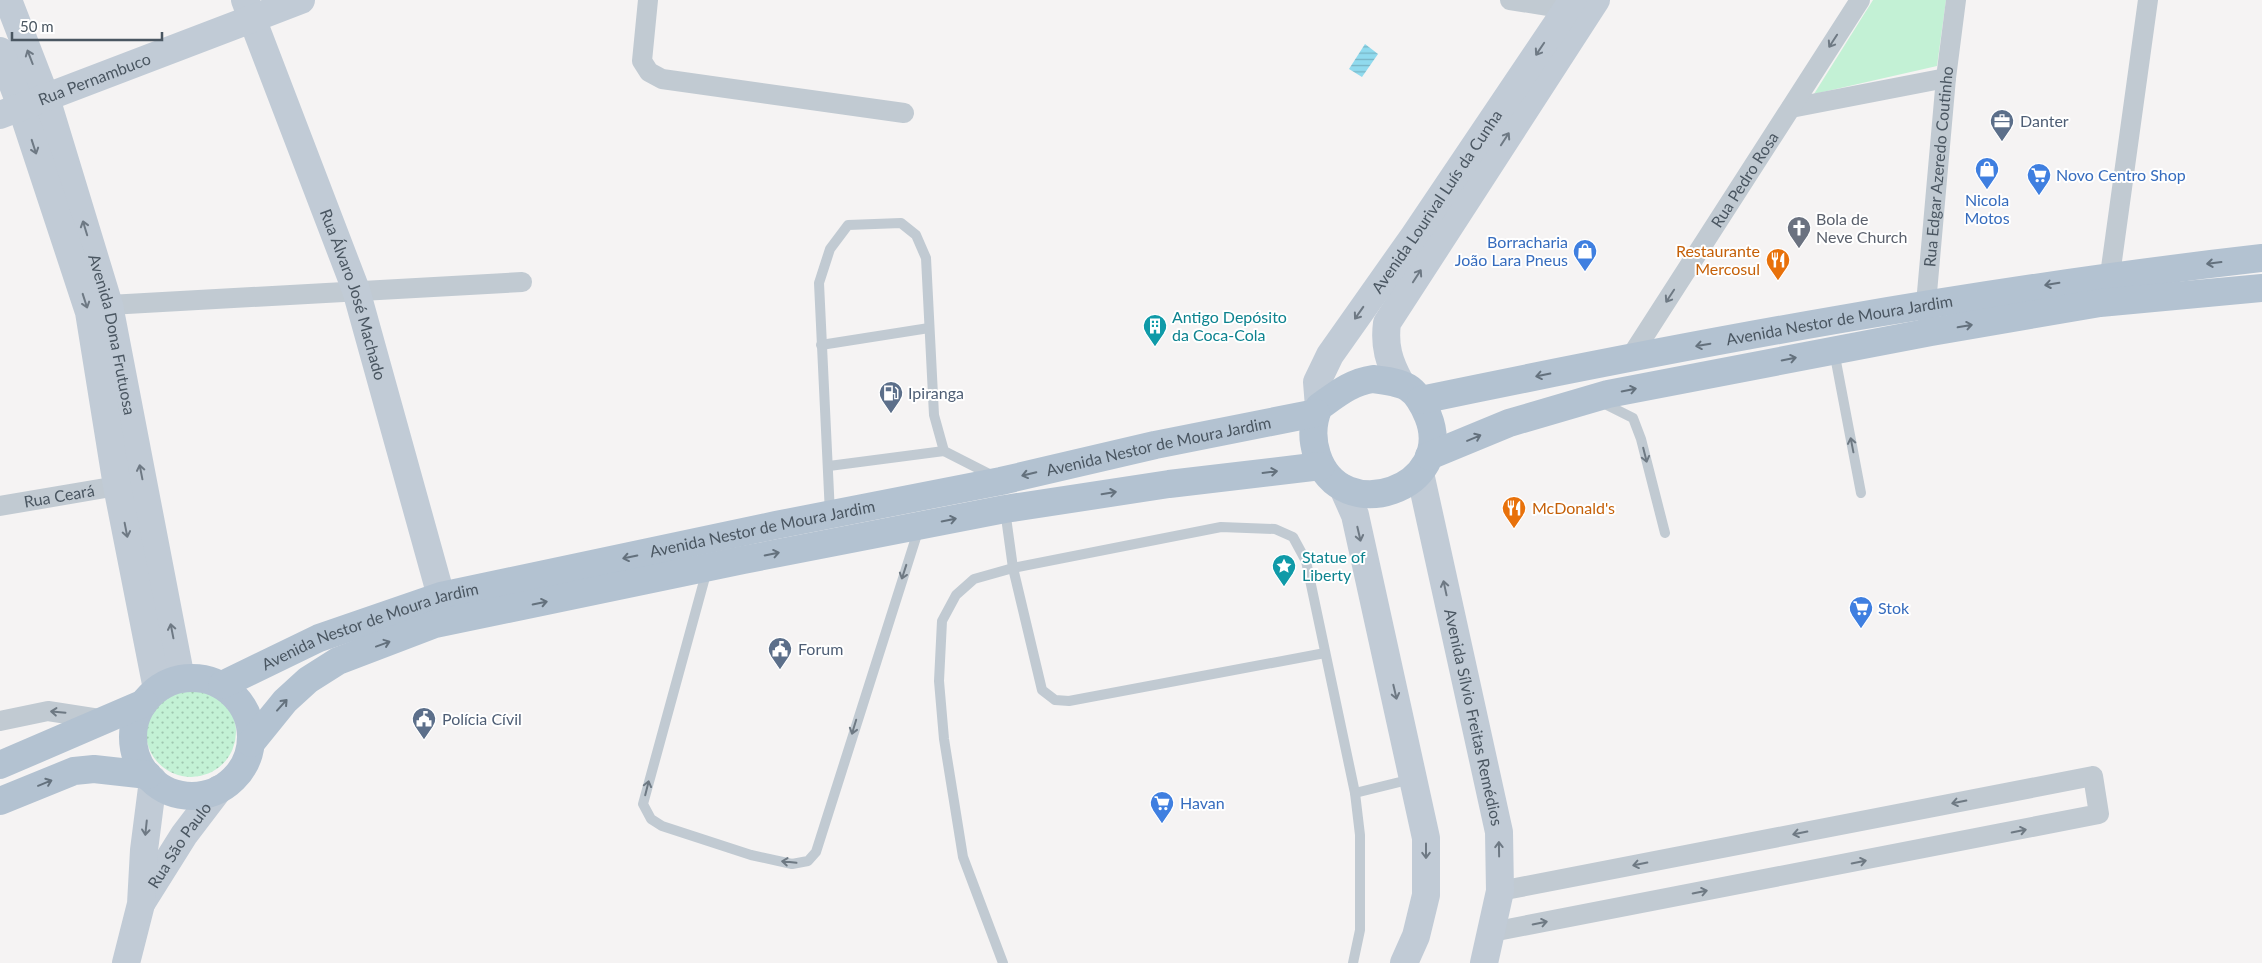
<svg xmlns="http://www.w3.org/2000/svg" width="2262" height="963" viewBox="0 0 2262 963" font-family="Lato,sans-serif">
	<defs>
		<pattern id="grass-dots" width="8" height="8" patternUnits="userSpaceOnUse" patternTransform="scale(1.25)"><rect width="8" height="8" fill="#c3f1d5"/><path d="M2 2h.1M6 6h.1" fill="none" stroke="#a0c6b0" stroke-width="1.8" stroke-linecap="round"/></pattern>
		<pattern id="water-rules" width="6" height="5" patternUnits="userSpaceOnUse" patternTransform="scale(1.25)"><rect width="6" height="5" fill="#90daee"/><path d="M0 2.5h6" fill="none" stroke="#78b4c4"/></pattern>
	</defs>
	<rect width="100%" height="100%" fill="#f5f3f3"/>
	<!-- grass -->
	<circle fill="url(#grass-dots)" cx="191" cy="732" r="45"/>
	<!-- green -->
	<polygon fill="#c3f1d5" points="1873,0 1946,0 1937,66 1814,94"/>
	<!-- water -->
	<polygon fill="url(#water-rules)" points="1365,44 1378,54 1362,77 1349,69"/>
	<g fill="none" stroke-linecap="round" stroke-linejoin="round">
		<!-- lane -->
		<g stroke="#c1cad2" stroke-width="10">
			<polyline points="821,345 929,328"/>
			<polyline points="1834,351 1861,493"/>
			<polyline points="1601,402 1633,418 1641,439 1665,533"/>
			<polyline points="829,466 944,451"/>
			<polyline points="1005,510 1013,568 1221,527 1275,529 1293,537 1306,561 1355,793 1412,779"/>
			<polyline points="830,514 819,283 830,249 848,225 901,223 916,235 926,258 934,415 944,451 995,477"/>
			<polyline points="707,570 643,804 651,819 662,826 751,855 792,864 808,861 816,852 919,528"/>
			<polyline points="1003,963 963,857 944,739 939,681 942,621 956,595 974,579 1013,568 1042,690 1055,700 1069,701 1325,653"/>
			<polyline points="1353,963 1360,930 1360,835 1355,793"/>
		</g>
		<!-- street -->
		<g stroke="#c1cad2" stroke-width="20">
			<polyline points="648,0 642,61 649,72 662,79 904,113"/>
			<polyline points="1510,0 1567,9"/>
			<polyline points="1791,108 1946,78"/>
			<polyline points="2110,275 2148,0"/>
			<polyline points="109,305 522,282"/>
			<path id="s1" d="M 1927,316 L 1926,304 L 1946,78 L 1956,0"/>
			<path id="s2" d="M 1630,358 L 1860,0"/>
			<path id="s3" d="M 0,506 L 117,486"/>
			<polyline points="0,721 48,711 106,720"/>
			<polyline points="1492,932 2099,814 2093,776 1500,891"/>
		</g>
		<!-- secondary -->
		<g stroke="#c1cbd6" stroke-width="28">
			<path id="s4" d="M 8,0 L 46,98 L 109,305 L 181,679"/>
			<path id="s5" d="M 245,0 L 356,290 L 441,596"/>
			<polyline points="0,51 21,106 89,312 117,486 157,689"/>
			<path id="s6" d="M 0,115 L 301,0"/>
			<path d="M 1400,382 C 1389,362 1384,346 1387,323 L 1596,0"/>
			<path id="s7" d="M 1319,407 L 1317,382 L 1330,355 L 1414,236 L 1573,0"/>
			<path id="s8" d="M 1420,473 L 1499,832 L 1500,891 L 1484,963"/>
			<polyline points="1343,488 1355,515 1426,838 1426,895 1416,936 1404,963"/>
			<path id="s9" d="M 142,902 L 184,835 L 219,789"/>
			<polyline points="126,963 141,904 144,850 153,780"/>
		</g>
		<!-- primary -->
		<g stroke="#b3c2d1" stroke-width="28">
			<path d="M 1373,379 C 1405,383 1415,385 1428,416 C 1457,488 1341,529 1317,455 C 1312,440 1312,423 1319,407 C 1336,395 1351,382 1373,379 Z"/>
			<path id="s10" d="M 1421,400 C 1699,342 1980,290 2262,258"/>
			<polyline points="1429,456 1509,423 1608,394 1931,332 2100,303 2262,288"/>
			<circle cx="192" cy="737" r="59"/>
			<path id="s11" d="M 222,685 L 319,638 L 441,596 L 776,525 L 1001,481 L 1155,445 L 1316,413"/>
			<polyline points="251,743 285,701 308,680 338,661 435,624 743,560 1005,509 1169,484 1321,466"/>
			<polyline points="0,765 144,703"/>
			<polyline points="0,801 74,771 94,769 148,775"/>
		</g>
	</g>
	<!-- one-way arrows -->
	<defs><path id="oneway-shaft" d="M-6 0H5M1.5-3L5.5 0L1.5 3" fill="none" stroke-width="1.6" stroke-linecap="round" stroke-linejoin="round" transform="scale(1.25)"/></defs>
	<g stroke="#6e7983">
		<use href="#oneway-shaft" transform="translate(1833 41) rotate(123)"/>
		<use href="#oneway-shaft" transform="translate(1670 296) rotate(123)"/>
		<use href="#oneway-shaft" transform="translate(1852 445) rotate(-101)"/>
		<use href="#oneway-shaft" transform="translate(1645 455) rotate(76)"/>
		<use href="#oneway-shaft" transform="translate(904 572) rotate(108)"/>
		<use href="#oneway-shaft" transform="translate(58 712) rotate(-175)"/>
		<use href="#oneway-shaft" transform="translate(854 727) rotate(107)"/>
		<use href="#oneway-shaft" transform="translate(647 788) rotate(-76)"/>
		<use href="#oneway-shaft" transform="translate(1959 802) rotate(169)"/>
		<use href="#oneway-shaft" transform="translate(2019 831) rotate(-12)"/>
		<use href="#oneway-shaft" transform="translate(1800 833) rotate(169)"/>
		<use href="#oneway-shaft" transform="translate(789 862) rotate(-174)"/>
		<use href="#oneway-shaft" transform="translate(1859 862) rotate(-11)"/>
		<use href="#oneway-shaft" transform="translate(1640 864) rotate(169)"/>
		<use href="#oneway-shaft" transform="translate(1700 892) rotate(-11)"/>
		<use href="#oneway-shaft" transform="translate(1540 923) rotate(-11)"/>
	</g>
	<g stroke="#6e7984">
		<use href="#oneway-shaft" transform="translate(1540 49) rotate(124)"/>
		<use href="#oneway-shaft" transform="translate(30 57) rotate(-111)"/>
		<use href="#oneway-shaft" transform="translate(1505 139) rotate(-57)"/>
		<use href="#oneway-shaft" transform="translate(34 147) rotate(72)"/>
		<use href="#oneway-shaft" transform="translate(85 228) rotate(-107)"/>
		<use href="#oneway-shaft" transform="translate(1417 276) rotate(-57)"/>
		<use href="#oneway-shaft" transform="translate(85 301) rotate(72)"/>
		<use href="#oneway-shaft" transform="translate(1359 313) rotate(125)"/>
		<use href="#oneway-shaft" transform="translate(141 472) rotate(-101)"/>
		<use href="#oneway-shaft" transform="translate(126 530) rotate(79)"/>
		<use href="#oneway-shaft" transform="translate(1359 534) rotate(77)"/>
		<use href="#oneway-shaft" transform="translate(1445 588) rotate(-102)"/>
		<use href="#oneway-shaft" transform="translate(172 631) rotate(-101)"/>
		<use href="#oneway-shaft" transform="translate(1395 692) rotate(77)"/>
		<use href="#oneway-shaft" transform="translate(146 828) rotate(96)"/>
		<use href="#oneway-shaft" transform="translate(1499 849) rotate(-91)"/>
		<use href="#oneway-shaft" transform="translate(1426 851) rotate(90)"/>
	</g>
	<g stroke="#64717d">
		<use href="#oneway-shaft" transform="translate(2214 263) rotate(173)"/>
		<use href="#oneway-shaft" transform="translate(2052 284) rotate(171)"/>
		<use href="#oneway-shaft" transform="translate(1965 326) rotate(-10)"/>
		<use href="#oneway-shaft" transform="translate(1703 345) rotate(170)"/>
		<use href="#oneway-shaft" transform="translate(1789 359) rotate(-11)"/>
		<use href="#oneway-shaft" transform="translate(1543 375) rotate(169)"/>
		<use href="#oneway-shaft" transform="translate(1629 390) rotate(-11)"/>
		<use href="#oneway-shaft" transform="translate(1474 438) rotate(-23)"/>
		<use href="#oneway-shaft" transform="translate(1270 472) rotate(-7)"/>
		<use href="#oneway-shaft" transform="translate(1029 474) rotate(167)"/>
		<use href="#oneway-shaft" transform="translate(1109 493) rotate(-9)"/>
		<use href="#oneway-shaft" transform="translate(949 520) rotate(-11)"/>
		<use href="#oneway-shaft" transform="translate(772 554) rotate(-11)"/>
		<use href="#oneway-shaft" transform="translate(630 557) rotate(168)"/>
		<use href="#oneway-shaft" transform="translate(540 603) rotate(-12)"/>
		<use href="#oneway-shaft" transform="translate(383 644) rotate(-20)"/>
		<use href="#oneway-shaft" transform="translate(282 705) rotate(-48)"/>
		<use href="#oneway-shaft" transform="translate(45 783) rotate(-22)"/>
	</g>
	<!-- icons -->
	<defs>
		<g id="office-pin" transform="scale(1.25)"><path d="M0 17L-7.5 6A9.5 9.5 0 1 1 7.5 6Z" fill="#5c6f8a" stroke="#fff"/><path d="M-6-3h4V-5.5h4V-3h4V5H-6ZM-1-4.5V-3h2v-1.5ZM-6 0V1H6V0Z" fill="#fff"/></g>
		<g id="shop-pin" transform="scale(1.25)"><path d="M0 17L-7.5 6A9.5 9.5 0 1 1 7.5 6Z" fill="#3f7fe0" stroke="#fff"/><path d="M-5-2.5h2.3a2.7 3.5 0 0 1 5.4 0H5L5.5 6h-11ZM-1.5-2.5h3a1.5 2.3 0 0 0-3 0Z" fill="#fff"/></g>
		<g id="supermarket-pin" transform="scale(1.25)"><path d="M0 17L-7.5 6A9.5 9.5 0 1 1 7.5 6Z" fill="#3f7fe0" stroke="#fff"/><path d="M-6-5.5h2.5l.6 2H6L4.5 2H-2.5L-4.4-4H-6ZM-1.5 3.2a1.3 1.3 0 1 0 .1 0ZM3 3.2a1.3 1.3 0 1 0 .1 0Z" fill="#fff"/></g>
		<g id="church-pin" transform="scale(1.25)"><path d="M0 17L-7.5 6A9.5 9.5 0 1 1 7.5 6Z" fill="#6b7280" stroke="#fff"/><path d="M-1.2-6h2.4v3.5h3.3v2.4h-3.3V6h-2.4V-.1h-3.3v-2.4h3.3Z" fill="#fff"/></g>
		<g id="restaurant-pin" transform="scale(1.25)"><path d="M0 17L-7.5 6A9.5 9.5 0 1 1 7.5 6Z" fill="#e8710a" stroke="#fff"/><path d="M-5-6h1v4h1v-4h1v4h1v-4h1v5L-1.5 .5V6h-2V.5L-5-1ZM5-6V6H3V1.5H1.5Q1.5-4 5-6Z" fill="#fff"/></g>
		<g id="building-pin" transform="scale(1.25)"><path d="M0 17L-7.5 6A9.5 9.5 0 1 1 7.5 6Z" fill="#0f9aa8" stroke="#fff"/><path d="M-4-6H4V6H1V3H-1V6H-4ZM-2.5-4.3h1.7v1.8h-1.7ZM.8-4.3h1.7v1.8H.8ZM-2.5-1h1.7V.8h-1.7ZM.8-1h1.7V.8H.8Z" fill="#fff"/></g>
		<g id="fuel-pin" transform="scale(1.25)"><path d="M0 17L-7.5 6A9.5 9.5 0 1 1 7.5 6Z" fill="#5c6f8a" stroke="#fff"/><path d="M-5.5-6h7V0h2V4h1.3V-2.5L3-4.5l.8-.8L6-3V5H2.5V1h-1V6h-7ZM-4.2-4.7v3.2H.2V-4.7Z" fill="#fff"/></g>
		<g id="sight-pin" transform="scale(1.25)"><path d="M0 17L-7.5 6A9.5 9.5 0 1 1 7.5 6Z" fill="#0f9aa8" stroke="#fff"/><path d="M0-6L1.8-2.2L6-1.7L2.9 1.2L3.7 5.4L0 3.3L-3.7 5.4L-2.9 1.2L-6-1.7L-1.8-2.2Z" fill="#fff"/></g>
		<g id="civic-pin" transform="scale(1.25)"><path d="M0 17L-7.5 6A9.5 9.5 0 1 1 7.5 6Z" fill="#5c6f8a" stroke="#fff"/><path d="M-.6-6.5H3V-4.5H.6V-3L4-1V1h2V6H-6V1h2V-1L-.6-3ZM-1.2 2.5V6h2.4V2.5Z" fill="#fff"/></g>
	</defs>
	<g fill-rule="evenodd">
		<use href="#office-pin" x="2002" y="121"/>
		<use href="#shop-pin" x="1987" y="169"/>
		<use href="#supermarket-pin" x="2039" y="175"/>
		<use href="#church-pin" x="1799" y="228"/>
		<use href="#shop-pin" x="1585" y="251"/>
		<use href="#restaurant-pin" x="1778" y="260"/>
		<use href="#building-pin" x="1155" y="326"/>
		<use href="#fuel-pin" x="891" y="393"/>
		<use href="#restaurant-pin" x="1514" y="508"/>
		<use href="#sight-pin" x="1284" y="566"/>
		<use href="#supermarket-pin" x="1861" y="608"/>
		<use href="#civic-pin" x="780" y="649"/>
		<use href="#civic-pin" x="424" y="719"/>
		<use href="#supermarket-pin" x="1162" y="803"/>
	</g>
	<g text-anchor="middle" stroke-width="4" stroke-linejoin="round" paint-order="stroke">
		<!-- street labels -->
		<g font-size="16" fill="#4a5661" stroke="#fff">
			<text dy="6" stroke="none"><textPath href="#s6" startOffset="101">Rua Pernambuco</textPath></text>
			<text dy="6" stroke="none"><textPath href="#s1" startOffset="150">Rua Edgar Azeredo Coutinho</textPath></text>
			<text dy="6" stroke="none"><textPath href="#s2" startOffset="212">Rua Pedro Rosa</textPath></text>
			<text dy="6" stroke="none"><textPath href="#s7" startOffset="242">Avenida Lourival Luís da Cunha</textPath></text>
			<text dy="6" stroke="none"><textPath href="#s5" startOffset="314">Rua Álvaro José Machado</textPath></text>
			<text dy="6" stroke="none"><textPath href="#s10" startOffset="426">Avenida Nestor de Moura Jardim</textPath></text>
			<text dy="6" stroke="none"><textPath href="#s4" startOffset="351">Avenida Dona Frutuosa</textPath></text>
			<text dy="6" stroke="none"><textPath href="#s11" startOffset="970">Avenida Nestor de Moura Jardim</textPath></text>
			<text dy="6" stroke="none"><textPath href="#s3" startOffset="60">Rua Ceará</textPath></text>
			<text dy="6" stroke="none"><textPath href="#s11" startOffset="565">Avenida Nestor de Moura Jardim</textPath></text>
			<text dy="6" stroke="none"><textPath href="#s11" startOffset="160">Avenida Nestor de Moura Jardim</textPath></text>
			<text dy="6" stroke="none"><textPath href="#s8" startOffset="250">Avenida Sílvio Freitas Remédios</textPath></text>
			<text dy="6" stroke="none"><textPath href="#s9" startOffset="68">Rua São Paulo</textPath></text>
		</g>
		<!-- service labels -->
		<g font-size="16" fill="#4e5e75" stroke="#fff" text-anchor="start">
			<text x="2020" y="127">Danter</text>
			<text x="908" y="399">Ipiranga</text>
			<text x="798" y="655">Forum</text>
			<text x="442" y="725">Polícia Cívil</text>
		</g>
		<!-- shop labels -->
		<g font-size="16" fill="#366cbe" stroke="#fff" text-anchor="start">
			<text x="2056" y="181">Novo Centro Shop</text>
			<text x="1987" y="206" text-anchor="middle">Nicola<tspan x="1987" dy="18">Motos</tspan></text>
			<text x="1568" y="248" text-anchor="end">Borracharia<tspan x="1568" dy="18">João Lara Pneus</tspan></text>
			<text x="1878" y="614">Stok</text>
			<text x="1180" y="809">Havan</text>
		</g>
		<!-- worship labels -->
		<g font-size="16" fill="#5b616d" stroke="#fff" text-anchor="start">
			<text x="1816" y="225">Bola de<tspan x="1816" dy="18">Neve Church</tspan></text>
		</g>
		<!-- food labels -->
		<g font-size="16" fill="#c56008" stroke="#fff" text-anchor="end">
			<text x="1760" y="257">Restaurante<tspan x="1760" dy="18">Mercosul</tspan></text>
			<text x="1532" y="514" text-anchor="start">McDonald's</text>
		</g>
		<!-- culture labels -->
		<g font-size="16" fill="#0d838f" stroke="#fff" text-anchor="start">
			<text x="1172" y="323">Antigo Depósito<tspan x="1172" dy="18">da Coca-Cola</tspan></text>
			<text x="1302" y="563">Statue of<tspan x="1302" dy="18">Liberty</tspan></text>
		</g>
	</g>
	<!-- scale -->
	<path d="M12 32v8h150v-8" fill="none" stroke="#4a5661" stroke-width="2.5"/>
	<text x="20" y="32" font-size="15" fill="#4a5661" stroke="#ffffff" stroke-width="4" paint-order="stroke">50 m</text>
</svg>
